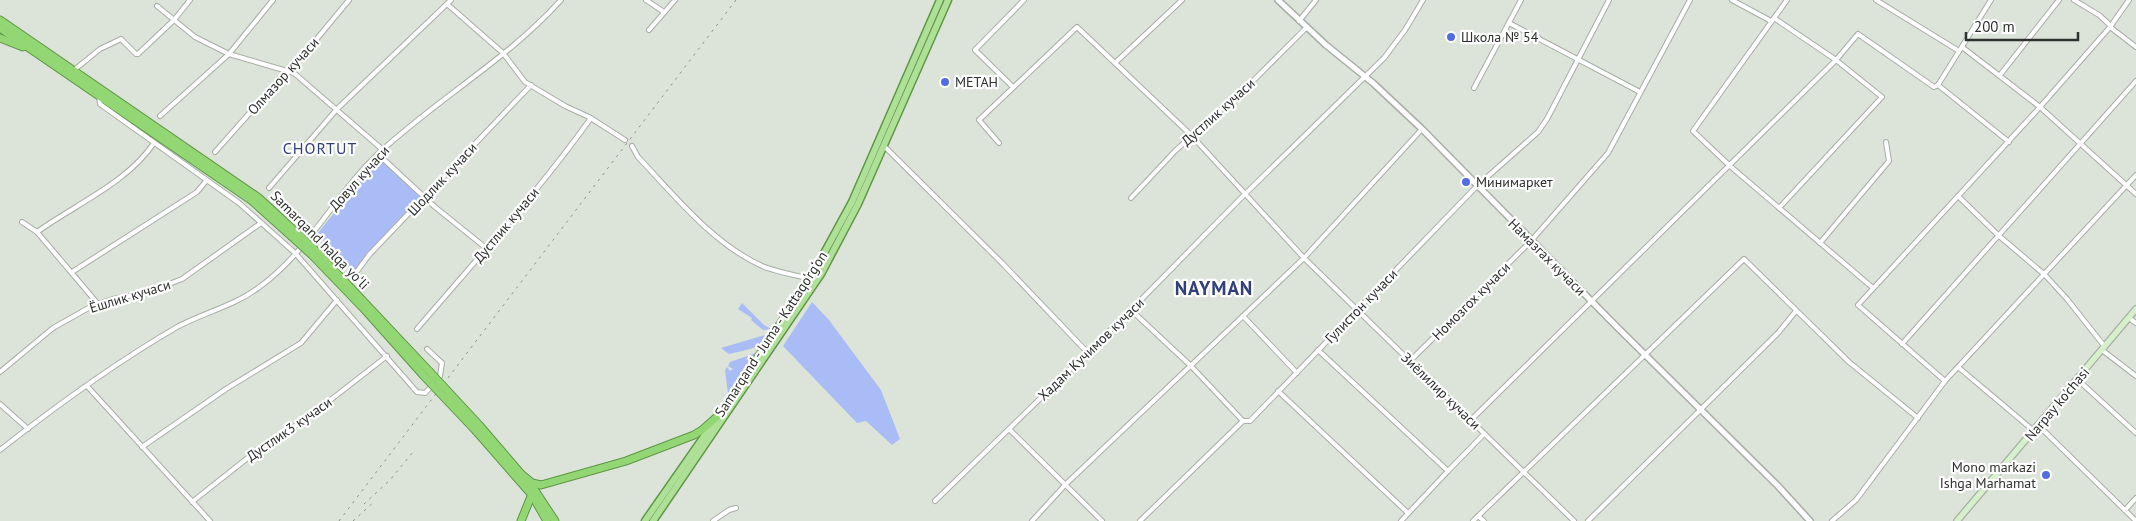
<svg xmlns="http://www.w3.org/2000/svg" width="2136" height="521" viewBox="0 0 2136 521" font-family="'PT Sans',sans-serif">
	<rect width="100%" height="100%" fill="#dce4d9"/>
	<!-- green -->
	<g fill="#aabcf6">
		<polygon points="379,158 422,196 353,272 317,234"/>
		<polygon points="812,302 829,320 881,390 900,439 892,445 866,421 857,423 783,346"/>
		<polygon points="742,303 764,325 771,329 763,330 751,320 752,318 738,309"/>
		<path d="M 765,335 L 767,338 C 760,349 741,351 729,354 L 721,348 Z"/>
		<polygon points="756,353 728,394 725,370 727,367 730,371 733,369 728,366 730,362"/>
	</g>
	<g fill="none" stroke-linecap="round" stroke-linejoin="round">
		<!-- minor casing -->
		<g stroke="#a7afa5" stroke-width="6">
			<g id="minor">
				<polyline points="646,0 664,12"/>
				<polyline points="1732,0 1771,21"/>
				<polyline points="1787,0 1693,131 1730,166 1873,288"/>
				<polyline points="1876,0 1959,51"/>
				<polyline points="2074,0 2099,15 2111,26"/>
				<polyline points="447,4 503,53 525,82 565,106 589,117 625,140"/>
				<polyline points="157,6 195,37 229,54 294,73 383,150"/>
				<polyline points="1774,18 1836,60 1882,97 1779,208"/>
				<polyline points="1299,21 1316,0"/>
				<polyline points="1509,23 1640,92"/>
				<polyline points="2110,27 2136,47"/>
				<polyline points="649,30 675,0"/>
				<polyline points="1962,47 2040,107 2136,194"/>
				<polyline points="1115,63 1182,0"/>
				<polyline points="73,71 100,49 121,39 136,54 138,54 174,20 190,0"/>
				<polyline points="2000,75 2059,0"/>
				<polyline points="1938,85 2009,142"/>
				<polyline points="1013,87 975,50 1024,0"/>
				<polyline points="1474,88 1521,0"/>
				<polyline points="99,96 100,104 239,203 295,253 417,392 425,393 432,386"/>
				<polyline points="160,116 229,54 273,0"/>
				<polyline points="999,143 979,120 1077,27 1192,136 1304,258 1574,521"/>
				<path d="M 632,146 L 638,157 C 675,196 712,243 762,266 C 777,272 795,275 810,279"/>
				<polyline points="884,146 1002,263 1088,353"/>
				<polyline points="215,152 287,71 296,64 349,0"/>
				<polyline points="378,154 435,207 486,248"/>
				<polyline points="269,188 337,109 451,0"/>
				<polyline points="1958,196 1998,235 2045,275 2067,299 2105,347"/>
				<polyline points="1131,198 1175,151 1250,84 1307,27"/>
				<polyline points="22,222 37,232 98,304"/>
				<path d="M 37,232 C 76,204 127,183 154,143"/>
				<polyline points="1820,243 1889,161 1886,142"/>
				<polyline points="72,272 197,192 206,181"/>
				<polyline points="355,274 369,255 531,85"/>
				<polyline points="1131,310 1191,366 1243,421"/>
				<polyline points="1243,316 1297,373"/>
				<polyline points="2129,318 2136,323"/>
				<path d="M 417,329 C 476,260 538,192 591,118"/>
				<polyline points="1902,344 2136,81"/>
				<polyline points="427,349 442,363 440,376 437,380"/>
				<polyline points="1318,350 1448,471 1401,521"/>
				<polyline points="2102,350 2136,376"/>
				<polyline points="1410,361 1531,241 1608,153 1690,0"/>
				<polyline points="1958,367 2034,431"/>
				<polyline points="0,372 53,328 92,306 113,299 149,292 182,279 261,223"/>
				<polyline points="2077,379 2136,433"/>
				<polyline points="1945,381 1858,305 2040,107 2110,27 2129,0"/>
				<polyline points="87,386 210,521"/>
				<polyline points="1278,391 1408,513"/>
				<polyline points="0,404 28,429"/>
				<polyline points="1471,420 1836,60 1858,34 1934,87 1938,85 1991,0"/>
				<polyline points="1243,421 1250,421 1477,186 1538,132 1547,119 1609,0"/>
				<polyline points="2039,426 2136,521"/>
				<polyline points="1009,429 1102,521"/>
				<polyline points="142,447 226,389 301,343 337,300"/>
				<path d="M 0,450 C 56,406 115,363 177,327 C 203,313 234,306 258,288 C 308,253 335,194 379,153 C 437,99 508,59 561,0"/>
				<polyline points="1448,471 1484,434"/>
				<polyline points="935,501 1131,310 1244,195 1384,58 1405,30 1423,0"/>
				<polyline points="192,502 264,445 306,419 387,356"/>
				<polyline points="2125,510 2136,498"/>
				<polyline points="1478,516 1484,521"/>
				<polyline points="713,521 729,510 736,508"/>
				<polyline points="1032,521 1066,484 1304,258 1422,129"/>
				<polyline points="1140,521 1243,421"/>
				<polyline points="1473,521 1744,259 1849,362 1918,418"/>
				<polyline points="1588,521 1778,333 1796,311"/>
				<polyline points="1832,521 1856,500 1945,381 2136,175"/>
			</g>
		</g>
		<!-- tertiary casing -->
		<g stroke="#a7afa5" stroke-width="8">
			<polyline id="tertiary" points="1278,0 1326,45 1373,83 1422,129 1617,327 1778,486 1810,521"/>
		</g>
		<!-- secondary casing -->
		<g stroke="#a7afa5" stroke-width="8">
			<polyline id="secondary" points="1957,521 2136,309"/>
		</g>
		<!-- primary casing -->
		<g stroke="#5e9645" stroke-width="9">
			<g id="primary">
				<polyline points="645,521 728,402 810,279 852,202 940,0"/>
				<polyline points="653,521 821,274 858,204 948,0"/>
			</g>
		</g>
		<!-- trunk casing -->
		<g stroke="#5e9645" stroke-width="9">
			<g id="trunk">
				<polyline points="0,20 259,198 297,233"/>
				<polyline points="0,28 251,200 291,236"/>
				<polyline points="0,38 23,47"/>
				<polyline points="316,251 429,371"/>
				<polyline points="312,255 365,310 423,375"/>
				<polyline points="480,426 534,489 555,521"/>
				<polyline points="476,431 532,495 547,521"/>
				<polyline points="521,474 532,483 541,485 626,461 694,435 702,430 719,415"/>
				<polyline points="521,521 532,494"/>
			</g>
		</g>
		<!-- minor -->
		<use href="#minor" stroke="#fff" stroke-width="4"/>
		<!-- tertiary -->
		<use href="#tertiary" stroke="#fff" stroke-width="5"/>
		<!-- secondary -->
		<use href="#secondary" stroke="#d6f0cb" stroke-width="5.5"/>
		<!-- primary -->
		<use href="#primary" stroke="#aee197" stroke-width="6"/>
		<!-- trunk -->
		<use href="#trunk" stroke="#93d774" stroke-width="7"/>
		<!-- rail -->
		<g stroke="#8b9189" stroke-width="1" stroke-dasharray="2.5 5" stroke-linecap="butt">
			<polyline points="364,504 390,480 413,452"/>
			<polyline points="339,521 736,0"/>
			<polyline points="353,521 375,501"/>
		</g>
		<!-- trunk-bridge casing -->
		<g stroke="#5e9645" stroke-width="9" stroke-linecap="butt">
			<g id="trunk-bridge">
				<polyline points="297,233 316,251"/>
				<polyline points="291,236 312,255"/>
				<polyline points="429,371 480,426"/>
				<polyline points="423,375 476,431"/>
			</g>
		</g>
		<!-- trunk-bridge -->
		<use href="#trunk-bridge" stroke="#93d774" stroke-width="7"/>
	</g>
	<!-- markers -->
	<g fill="#546ce1" stroke="#fff" stroke-width="2">
		<circle cx="1451" cy="37" r="5"/>
		<circle cx="945" cy="82" r="5"/>
		<circle cx="1466" cy="182" r="5"/>
		<circle cx="2046" cy="475" r="5"/>
	</g>
	<g text-anchor="middle" stroke-width="4.5" stroke-linejoin="round" paint-order="stroke">
		<!-- poi labels -->
		<g font-size="14" fill="#2e312d" stroke="#fff" text-anchor="start">
			<text x="1461" y="42">Школа № 54</text>
			<text x="955" y="87">МЕТАН</text>
			<text x="1476" y="187">Минимаркет</text>
			<text x="2036" y="472" text-anchor="end">Mono markazi<tspan x="2036" dy="16">Ishga Marhamat</tspan></text>
		</g>
		<!-- street labels -->
		<g font-size="14" fill="#2e312d" stroke="#fff">
			<text transform="translate(283 76) rotate(-48)" y="5">Олмазор кучаси</text>
			<text transform="translate(1218 112) rotate(-42)" y="5">Дустлик кучаси</text>
			<text transform="translate(359 178) rotate(-48)" y="5">Довул кучаси</text>
			<text transform="translate(442 179) rotate(-47)" y="5">Шодлик кучаси</text>
			<text transform="translate(506 225) rotate(-50)" y="5">Дустлик кучаси</text>
			<text transform="translate(320 240) rotate(45)" y="5">Samarqand halqa yoʻli</text>
			<text transform="translate(1547 257) rotate(45)" y="5">Намазгах кучаси</text>
			<text transform="translate(130 296) rotate(-17)" y="5">Ёшлик кучаси</text>
			<text transform="translate(1471 301) rotate(-45)" y="5">Номозгох кучаси</text>
			<text transform="translate(1361 306) rotate(-46)" y="5">Гулистон кучаси</text>
			<text transform="translate(771 334) rotate(-57)" y="5">Samarqand - Juma - Kattaqo‘rg‘on</text>
			<text transform="translate(1091 349) rotate(-44)" y="5">Хадам Кучимов кучаси</text>
			<text transform="translate(1441 391) rotate(44)" y="5">Зиёлилир кучаси</text>
			<text transform="translate(2057 404) rotate(-50)" y="5">Narpay ko'chasi</text>
			<text transform="translate(289 429) rotate(-35)" y="5">Дустлик3 кучаси</text>
		</g>
		<!-- quarter labels -->
		<g font-size="16" letter-spacing="1" fill="#32407a" stroke="#fff">
			<text x="320" y="154">CHORTUT</text>
		</g>
		<!-- district labels -->
		<g font-size="19" font-weight="bold" letter-spacing="1" fill="#32407a" stroke="#fff">
			<text x="1214" y="295">NAYMAN</text>
		</g>
	</g>
	<!-- scale -->
	<path d="M1966 32v8h112v-8" fill="none" stroke="#2e312d" stroke-width="2.5"/>
	<text x="1974" y="32" font-size="15" fill="#2e312d" stroke="#ffffff" stroke-width="4" paint-order="stroke">200 m</text>
</svg>
